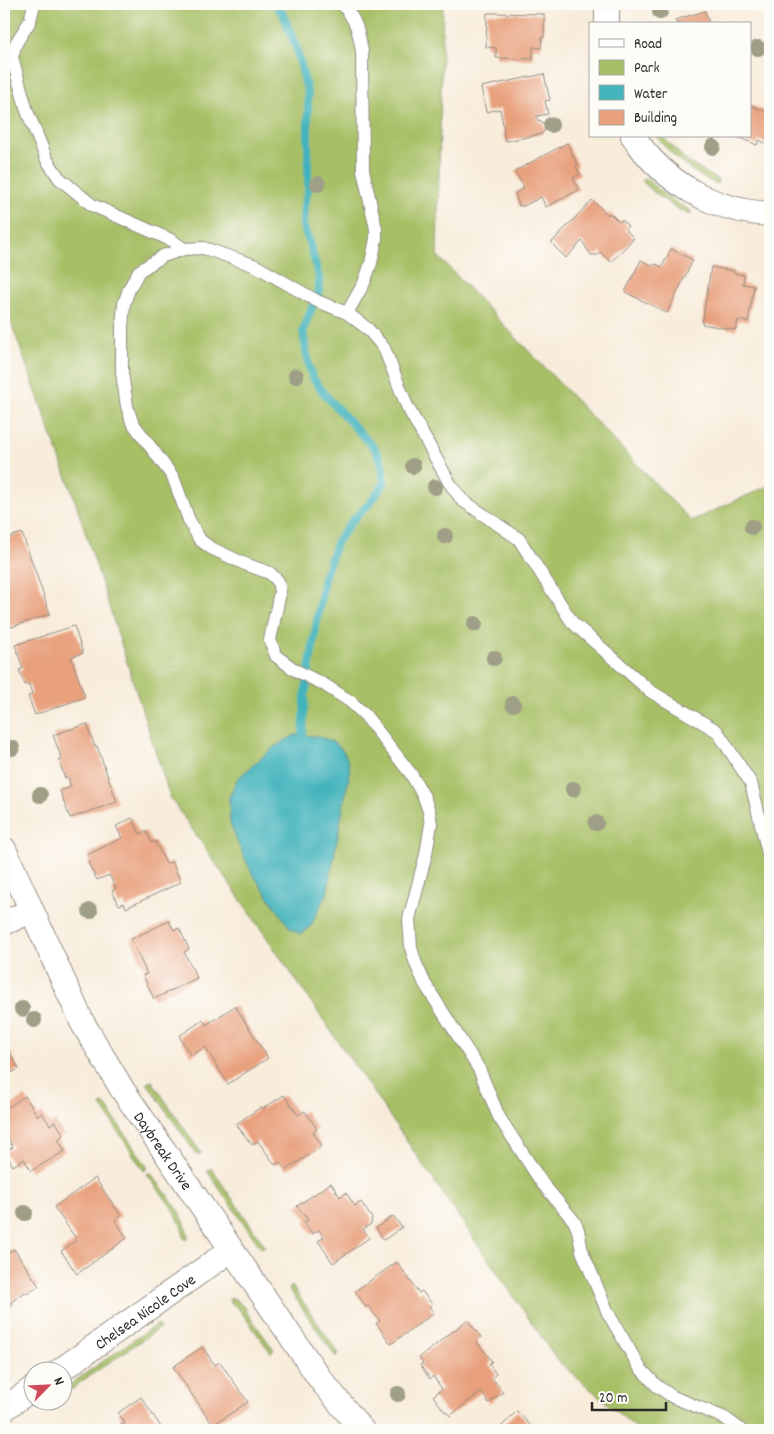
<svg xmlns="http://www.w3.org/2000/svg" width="774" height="1434" viewBox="0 0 774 1434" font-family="Dekko,sans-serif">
	<rect width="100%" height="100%" fill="#fdfcf7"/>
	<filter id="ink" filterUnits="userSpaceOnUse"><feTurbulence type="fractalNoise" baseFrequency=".02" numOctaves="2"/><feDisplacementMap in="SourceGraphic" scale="10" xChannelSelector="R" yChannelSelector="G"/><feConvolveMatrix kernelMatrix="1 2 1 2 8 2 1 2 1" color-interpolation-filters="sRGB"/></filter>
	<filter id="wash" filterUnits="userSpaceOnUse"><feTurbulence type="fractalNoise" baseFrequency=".0096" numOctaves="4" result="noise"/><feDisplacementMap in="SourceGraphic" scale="20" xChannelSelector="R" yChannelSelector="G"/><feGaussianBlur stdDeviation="1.12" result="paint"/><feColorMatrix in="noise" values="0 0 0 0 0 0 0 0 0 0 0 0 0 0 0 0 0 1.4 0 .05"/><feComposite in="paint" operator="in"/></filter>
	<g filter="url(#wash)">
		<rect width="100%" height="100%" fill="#f8ecdb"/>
		<!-- green -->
		<g fill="#a7c066" stroke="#697648">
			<polygon points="4,4 443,4 437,255 691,521 770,485 770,1430 638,1430 558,1361 170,797 76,503 4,303"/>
			<path d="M 656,136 L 662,136 L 689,163 L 718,180 L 717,184 C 692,174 673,157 656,136 Z"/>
			<path d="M 645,178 L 666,196 L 691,211 L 690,215 C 672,207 656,195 642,181 Z"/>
			<polygon points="152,1081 201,1153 197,1155 147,1083"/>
			<polygon points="104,1103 148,1168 144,1171 101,1105"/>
			<polygon points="211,1168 265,1246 261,1248 207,1171"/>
			<path d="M 150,1172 C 163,1190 188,1216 188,1239 L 184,1239 C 182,1215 160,1193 147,1174 Z"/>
			<polygon points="292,1286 339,1354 336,1357 289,1289"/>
			<polygon points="231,1297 238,1301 246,1309 245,1310 274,1350 271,1353 239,1309 229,1301"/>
			<polygon points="157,1324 160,1328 79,1383 72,1390 69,1386 73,1382"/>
		</g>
		<!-- water -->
		<path fill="#43b3bc" stroke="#376f74" d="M 295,735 C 322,735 347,740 350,771 L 327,894 L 310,927 L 300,934 L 290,928 L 252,873 L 239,846 L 230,823 L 229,798 L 237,779 L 274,747 Z"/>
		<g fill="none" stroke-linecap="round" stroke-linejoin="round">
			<!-- stream -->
			<polyline stroke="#43b3bc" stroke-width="8" points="275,4 283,14 297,50 308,95 308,191 304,205 303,225 311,248 319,278 319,292 310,312 303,331 308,362 312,377 326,396 375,449 382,464 384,484 370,503 352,521 337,541 324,578 305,695 303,735"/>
		</g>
		<g id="blocks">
			<!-- building -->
			<g fill="#e8a07d">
				<polygon points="705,11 709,24 677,24 675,20"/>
				<polygon points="487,13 544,14 544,37 542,37 541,48 533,47 533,59 496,58 496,48 486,47"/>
				<polygon points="544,74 550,100 545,101 548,114 537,116 538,121 540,120 544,124 545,130 542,134 507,141 505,140 503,132 504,130 500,109 486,112 481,87"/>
				<polygon points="750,105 770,113 770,146 759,140 757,145 735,136 750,136"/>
				<polygon points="567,143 578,165 576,167 580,174 573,178 579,190 546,207 541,197 524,206 519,206 515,193 524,188 515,171"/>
				<polygon points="592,200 608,215 610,213 619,222 622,220 628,226 625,229 634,238 611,262 600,252 598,255 591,255 582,241 566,258 551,243"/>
				<polygon points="671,249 693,260 667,313 625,292 641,260 653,266 655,264 662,267"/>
				<polygon points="711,267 734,271 734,273 744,275 743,284 754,286 748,322 738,320 736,330 702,324"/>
				<polygon points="4,488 10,506 4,509"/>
				<polygon points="22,533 50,614 9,628 4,612 5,608 4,604 4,539"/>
				<polygon points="74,626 83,653 71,657 85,697 35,715 28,696 32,694 29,684 25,685 19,670 23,669 15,645"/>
				<polygon points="87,724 95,747 97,746 117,802 70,818 60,791 71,787 68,777 65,778 59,761 62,760 53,735"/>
				<polygon points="132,818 140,834 146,831 152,843 155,841 166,864 172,862 181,882 126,908 124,903 119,905 112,891 116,888 109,875 97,880 88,863 90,862 87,855 122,838 116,826"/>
				<polygon points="169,921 174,930 179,928 189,949 184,952 197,978 154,999 143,975 147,974 131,939"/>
				<polygon points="235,1006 268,1058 228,1084 205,1047 191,1056 179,1036 203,1020 206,1025"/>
				<polygon points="8,1049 19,1069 4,1077 4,1051"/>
				<polygon points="284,1095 298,1115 305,1111 317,1129 313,1132 322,1146 286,1170 280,1162 275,1165 258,1141 252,1145 236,1124 261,1107 262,1109"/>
				<polygon points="25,1096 38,1116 42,1113 50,1125 55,1121 64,1135 58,1139 65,1151 31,1171 24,1159 13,1166 5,1152 13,1147 7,1137 4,1139 4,1110"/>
				<polygon points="95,1178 121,1216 115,1220 127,1238 77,1274 61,1251 77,1240 54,1207"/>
				<polygon points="331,1183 340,1197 346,1193 355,1206 361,1202 372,1218 371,1224 363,1229 369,1238 333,1263 318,1241 324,1237 319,1230 312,1234 304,1222 308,1220 297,1206"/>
				<polygon points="393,1216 402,1227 384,1240 376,1228"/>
				<polygon points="14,1249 39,1286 27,1294 25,1292 11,1302 13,1305 4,1311 4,1256"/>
				<polygon points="397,1262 419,1293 422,1291 432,1304 429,1307 434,1313 391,1344 376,1323 380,1321 368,1306 366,1307 355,1291"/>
				<polygon points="467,1320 481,1337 476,1341 492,1361 489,1364 496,1374 492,1378 503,1392 489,1403 481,1392 450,1416 446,1411 445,1412 433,1396 442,1389 433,1376 430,1379 420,1365 423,1363 419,1358"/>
				<polygon points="202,1347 215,1365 220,1362 248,1402 213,1425 173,1367"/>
				<polygon points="141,1397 163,1430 110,1430 125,1423 118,1413"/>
				<polygon points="517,1411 535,1430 498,1430"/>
			</g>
		</g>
	</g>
	<g filter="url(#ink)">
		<use href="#blocks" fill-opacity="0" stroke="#928c83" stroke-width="1"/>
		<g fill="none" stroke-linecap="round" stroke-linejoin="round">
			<!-- service casing -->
			<g stroke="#928c83" stroke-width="14">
				<g id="service">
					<polyline points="34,4 30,21 16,43 12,57 27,111 47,160 59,178 92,205 171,240 184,249"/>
					<path d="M 342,4 C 356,20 359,31 362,52 L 363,170 L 376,229 L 376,239 L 371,263 L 364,283 L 347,313"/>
					<polyline points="741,1430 725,1418 673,1397 657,1386 640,1368 608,1313 582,1251 578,1230 574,1221 542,1183 499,1117 479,1069 425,984 416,964 411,948 409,919 426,854 431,824 429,811 424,797 411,774 365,715 351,702 325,685 295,670 276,656 270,640 280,592 278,581 270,573 245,564 211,548 200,540 189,520 173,477 132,422 127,406 122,373 122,327 124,304 129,289 139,271 163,256 184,249 204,248 256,266 317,301 347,313 368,329 384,348 407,406 449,482 462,500 519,539 572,622 650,691 717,731 751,783 770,861"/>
				</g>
			</g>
			<!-- minor casing -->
			<g stroke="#928c83" stroke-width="26">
				<g id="minor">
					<polyline points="607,24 607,4"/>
					<path d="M 633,136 C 664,183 714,211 770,214"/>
					<path id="s1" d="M 4,849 L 82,1022 L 122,1089 L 320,1379 L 362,1430"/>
					<polyline points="4,923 31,911"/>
					<path id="s2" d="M 58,1372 L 231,1250"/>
					<polyline points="4,1409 32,1389"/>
				</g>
			</g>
			<!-- service -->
			<use href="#service" stroke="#fff" stroke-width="12"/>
			<!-- minor -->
			<use href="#minor" stroke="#fff" stroke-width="24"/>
		</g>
		<!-- trees -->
		<g fill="#9f9e86">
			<circle cx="660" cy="12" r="8"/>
			<circle cx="758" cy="48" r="8"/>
			<circle cx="551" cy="125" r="8"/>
			<circle cx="713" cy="147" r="8"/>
			<circle cx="318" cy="184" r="8"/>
			<circle cx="296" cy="376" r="8"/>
			<circle cx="413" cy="466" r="8"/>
			<circle cx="435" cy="487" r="8"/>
			<circle cx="752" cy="527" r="8"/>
			<circle cx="445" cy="536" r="8"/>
			<circle cx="475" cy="624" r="8"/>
			<circle cx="494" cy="658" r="8"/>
			<circle cx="513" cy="704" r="8"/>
			<circle cx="12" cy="748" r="8"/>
			<circle cx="573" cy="789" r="8"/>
			<circle cx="40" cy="795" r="8"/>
			<circle cx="596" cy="823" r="8"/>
			<circle cx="90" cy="911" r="8"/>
			<circle cx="22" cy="1009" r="8"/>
			<circle cx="34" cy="1020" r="8"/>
			<circle cx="25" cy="1213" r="8"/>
			<circle cx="398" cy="1394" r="8"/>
		</g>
	</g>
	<g text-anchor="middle" stroke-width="4" stroke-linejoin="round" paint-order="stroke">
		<!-- street labels -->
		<g font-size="16" fill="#2b2b2b" stroke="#fdfcf7">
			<text dy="6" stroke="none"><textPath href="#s1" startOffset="342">Daybreak Drive</textPath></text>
			<text dy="6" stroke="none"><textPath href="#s2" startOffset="106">Chelsea Nicole Cove</textPath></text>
		</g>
	</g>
	<!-- margin -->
	<rect width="774" height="1434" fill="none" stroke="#fdfcf7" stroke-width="20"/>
	<!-- legend -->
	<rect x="589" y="22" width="162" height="115" fill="#fdfcf7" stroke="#a9a8a5"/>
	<rect x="599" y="39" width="25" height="8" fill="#ffffff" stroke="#a9a8a5"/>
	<text x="634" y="48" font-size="15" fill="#2b2b2b">Road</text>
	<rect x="599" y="60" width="25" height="15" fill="#a7c066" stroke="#a9a8a5"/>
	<text x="634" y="72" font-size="15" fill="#2b2b2b">Park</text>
	<rect x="599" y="85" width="25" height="15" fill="#43b3bc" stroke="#a9a8a5"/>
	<text x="634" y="98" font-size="15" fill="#2b2b2b">Water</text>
	<rect x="599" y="110" width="25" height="15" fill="#e8a07d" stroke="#a9a8a5"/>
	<text x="634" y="122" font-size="15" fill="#2b2b2b">Building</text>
	<!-- north arrow -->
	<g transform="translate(48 1386) rotate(66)"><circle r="24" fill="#fdfcf7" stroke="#a9a8a5"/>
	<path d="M0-4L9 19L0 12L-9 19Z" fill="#d1495b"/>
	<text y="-8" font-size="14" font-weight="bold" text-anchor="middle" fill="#2b2b2b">N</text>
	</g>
	<!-- scale -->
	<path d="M592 1402v8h74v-8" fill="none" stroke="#2b2b2b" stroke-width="2.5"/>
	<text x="599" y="1402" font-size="15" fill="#2b2b2b" stroke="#fdfcf7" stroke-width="4" paint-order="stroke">20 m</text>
</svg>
